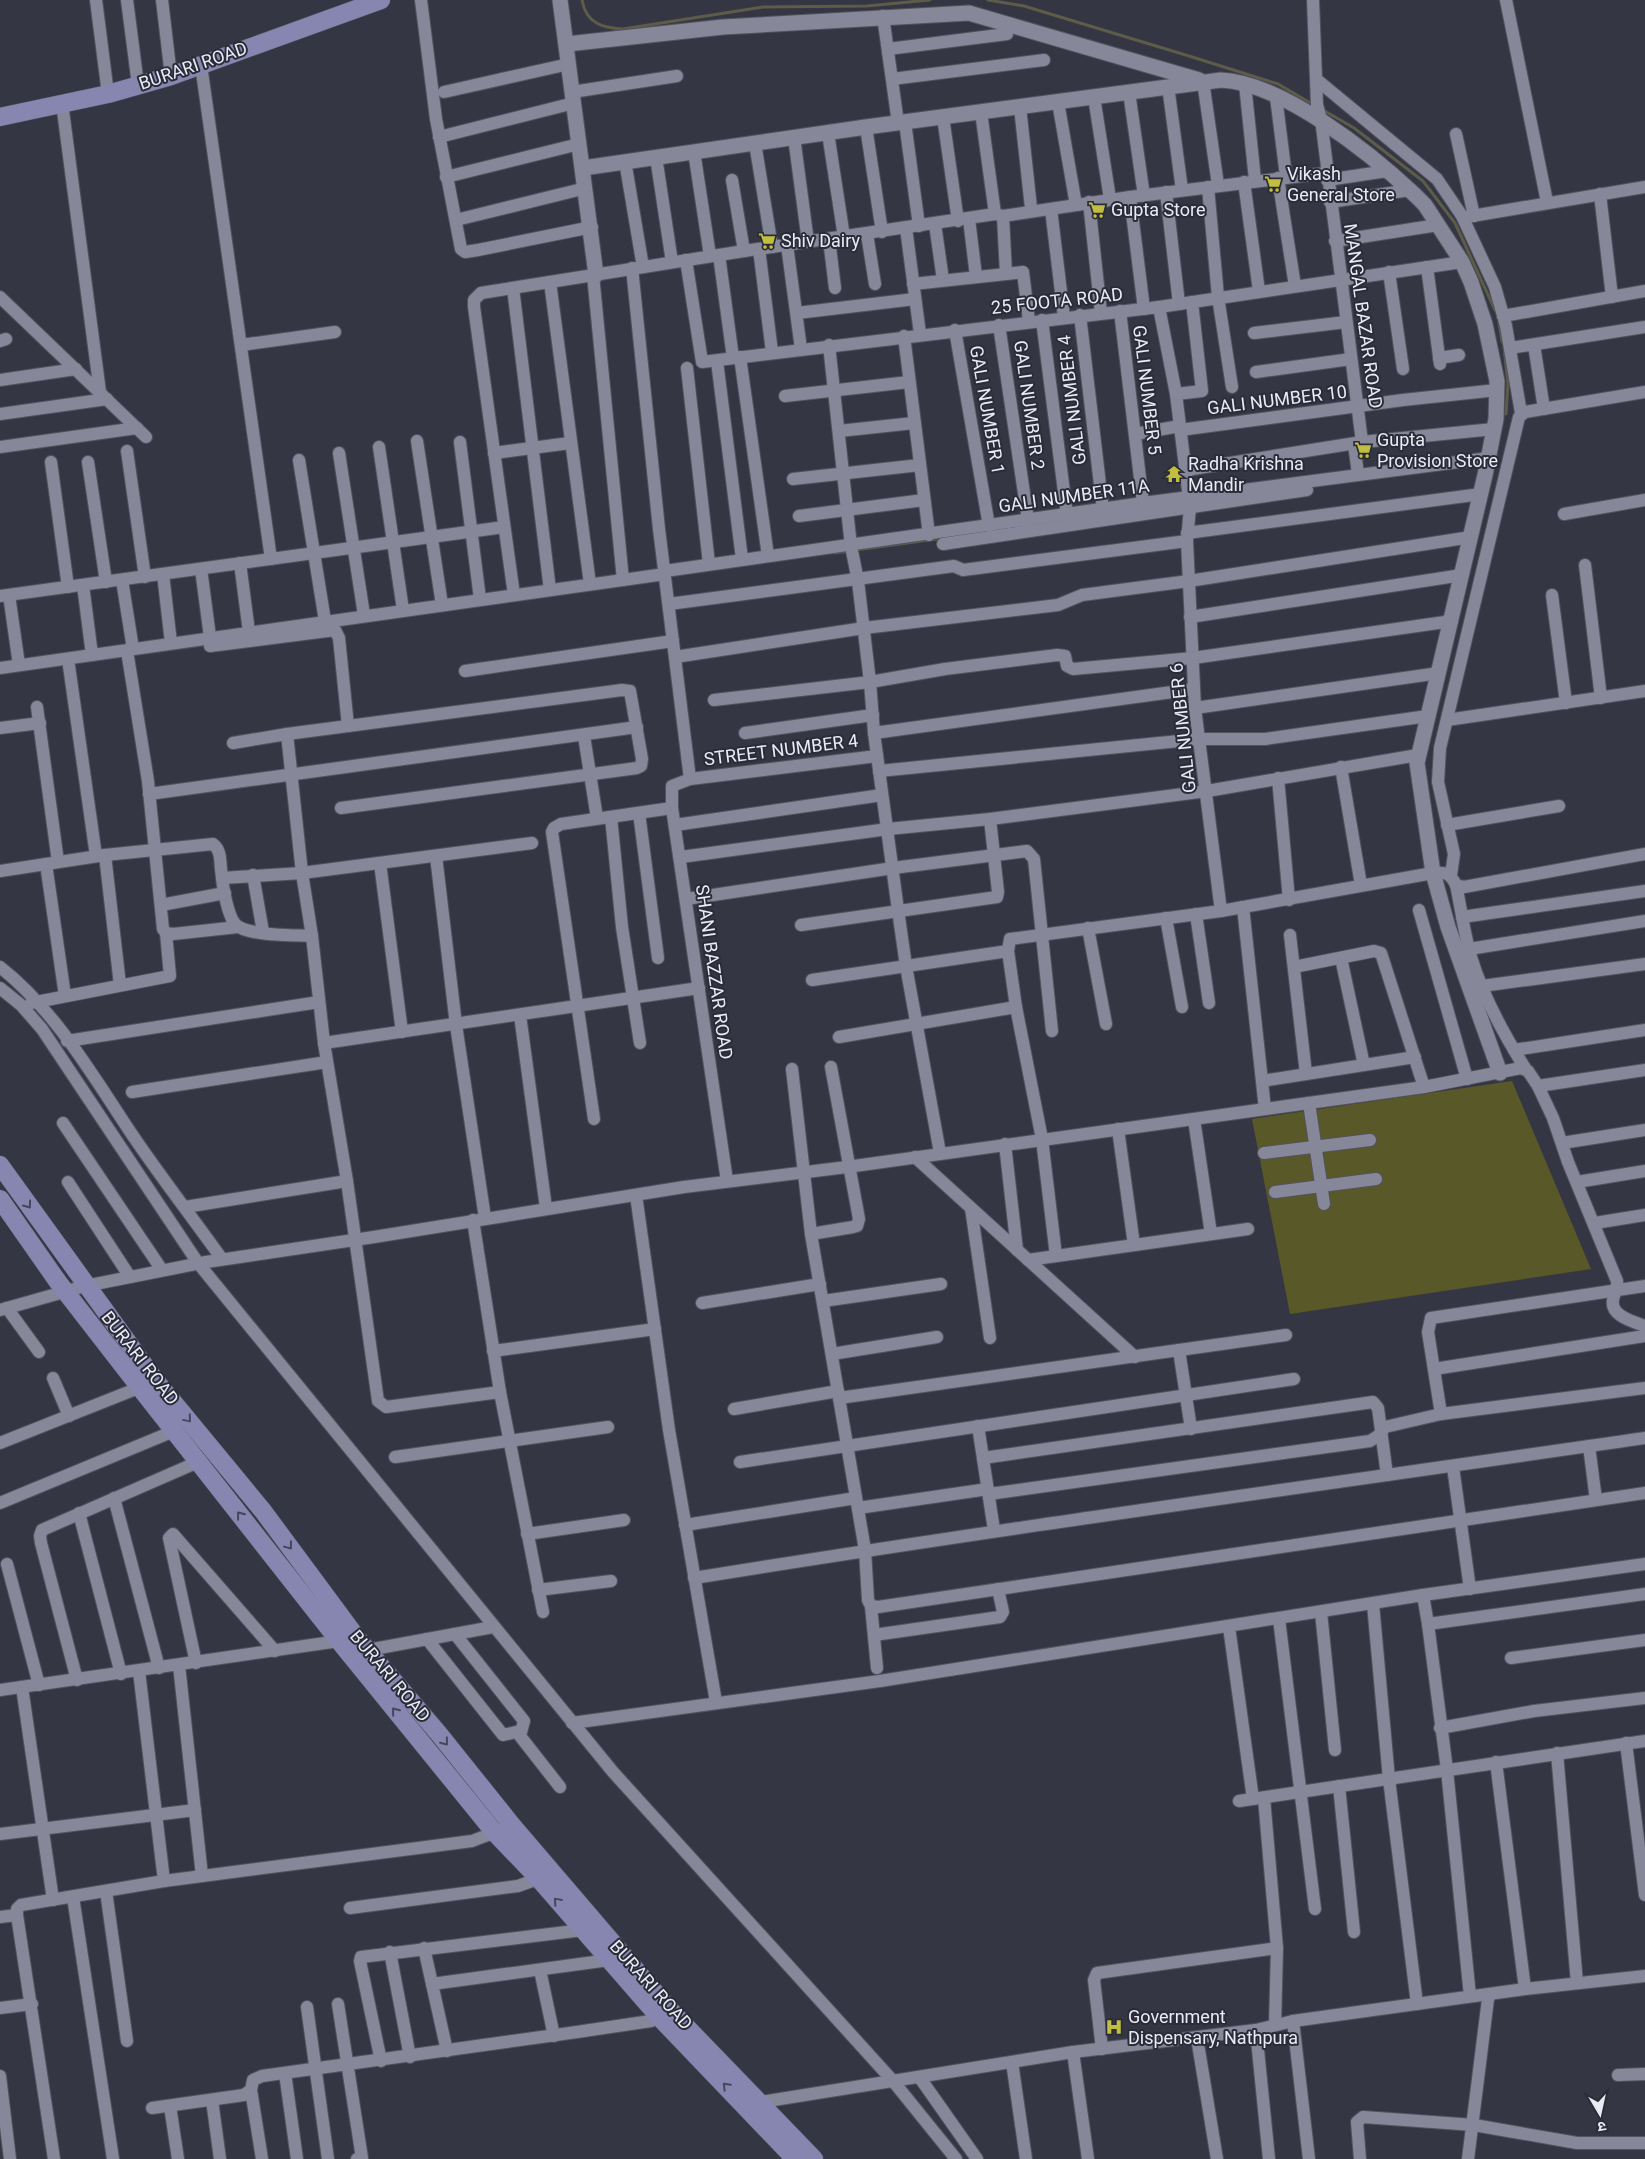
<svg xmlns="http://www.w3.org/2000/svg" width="1645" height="2159" viewBox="0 0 1645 2159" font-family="Roboto,'Noto Sans Devanagari',sans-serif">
	<rect width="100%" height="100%" fill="#353644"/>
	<!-- park -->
	<polygon fill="#595829" points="1512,1081 1591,1269 1290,1314 1252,1119"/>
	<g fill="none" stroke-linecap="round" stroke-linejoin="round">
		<!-- stream -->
		<g stroke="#5c5c49" stroke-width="3">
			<path d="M 582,0 C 586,23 602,28 623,29 L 763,7 L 867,6 L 930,0"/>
			<polyline points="988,0 1024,6 1189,56 1278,84 1314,105"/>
			<polyline points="1323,110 1354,128 1423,181 1455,223 1495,310"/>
			<polyline points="1499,323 1502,342"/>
			<polyline points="1504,348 1508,383 1506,414"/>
			<polyline points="856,550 944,538"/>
			<polyline points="835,553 850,551"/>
		</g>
		<!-- minor casing -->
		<g stroke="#52535f" stroke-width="14">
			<g id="minor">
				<polyline points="96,0 108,94"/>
				<polyline points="127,0 138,85"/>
				<polyline points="162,0 171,76"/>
				<polyline points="421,0 436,119 461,249 465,252 478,250 592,227"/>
				<polyline points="1313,0 1317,105 1321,119 1362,442"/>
				<polyline points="1506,0 1547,202"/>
				<polyline points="883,16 898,123"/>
				<polyline points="888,49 1007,34"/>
				<polyline points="201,65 271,559"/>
				<polyline points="892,79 1044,60"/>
				<polyline points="1317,80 1437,179 1462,216 1466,217 1645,187"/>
				<polyline points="1203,81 1218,185"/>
				<polyline points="1245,84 1255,180"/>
				<polyline points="1168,86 1182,190"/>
				<polyline points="444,92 569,64"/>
				<polyline points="572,92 677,76"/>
				<polyline points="1129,92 1144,196"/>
				<polyline points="1094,97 1110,199"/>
				<polyline points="1276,97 1286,176"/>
				<polyline points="1058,102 1076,205"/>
				<polyline points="62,103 100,392"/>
				<polyline points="1020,107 1031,208"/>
				<polyline points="981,112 995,214"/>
				<polyline points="943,117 958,221"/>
				<polyline points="905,122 919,226"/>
				<polyline points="866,127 882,232"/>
				<polyline points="828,133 844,237"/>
				<polyline points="1456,134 1474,216"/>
				<polyline points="439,137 574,103"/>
				<polyline points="794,137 808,242"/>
				<polyline points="755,143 772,247"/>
				<polyline points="656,157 672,262"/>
				<polyline points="695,158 710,256"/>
				<polyline points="625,161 643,267"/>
				<polyline points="446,177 579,144"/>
				<polyline points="1278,178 1295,286"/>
				<polyline points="732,180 744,251"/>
				<polyline points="1327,180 1387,171"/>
				<polyline points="1244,182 1259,291"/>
				<polyline points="1208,187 1218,297 1232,387"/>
				<polyline points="1166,192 1179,304"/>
				<polyline points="1600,194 1612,297"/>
				<polyline points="1130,197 1144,309"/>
				<polyline points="1089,202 1101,313"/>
				<polyline points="1330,202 1410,190"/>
				<polyline points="1051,209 1064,317"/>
				<polyline points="1003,216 1006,274 1023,272 1029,321"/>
				<polyline points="1462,216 1495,287 1506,326 1521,413"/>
				<polyline points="969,219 976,276"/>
				<polyline points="456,220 586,188"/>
				<polyline points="935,224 943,280"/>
				<polyline points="906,228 920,334"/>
				<polyline points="867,234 875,284"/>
				<polyline points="829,239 835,288"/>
				<polyline points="1335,241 1438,225"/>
				<polyline points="787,245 801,349"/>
				<polyline points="759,249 772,352"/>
				<polyline points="719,255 733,358"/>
				<polyline points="686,260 702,362 1159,307 1462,262"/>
				<polyline points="1427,267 1440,364"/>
				<polyline points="632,268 659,529 690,779"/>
				<polyline points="1389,272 1403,369"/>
				<polyline points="593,275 623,580"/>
				<polyline points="550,282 590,584"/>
				<polyline points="913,284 1006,274"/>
				<polyline points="513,288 550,590"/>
				<polyline points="0,297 146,437"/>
				<polyline points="1159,307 1176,394 1190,507 1187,541 1195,708 1221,911"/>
				<polyline points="1120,311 1143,503"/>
				<polyline points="797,313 915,299"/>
				<polyline points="1080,315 1103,510"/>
				<polyline points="1503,316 1645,291"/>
				<polyline points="1042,320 1067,515"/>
				<polyline points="999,325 1028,520"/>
				<polyline points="955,330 989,526"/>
				<polyline points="1254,333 1346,322"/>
				<polyline points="904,336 929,535"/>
				<polyline points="0,341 6,339"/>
				<polyline points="241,345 335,332"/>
				<polyline points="829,345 851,546 858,581 870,682 874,733 898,910 906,966 940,1153"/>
				<polyline points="1534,345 1544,409"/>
				<polyline points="1510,348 1645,327"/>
				<polyline points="740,357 768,556"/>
				<polyline points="1439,358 1459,355"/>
				<polyline points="717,361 742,559"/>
				<polyline points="687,368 709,564"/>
				<polyline points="1256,372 1351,359"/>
				<polyline points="0,380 76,369"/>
				<polyline points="1176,394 1202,391 1192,302"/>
				<polyline points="785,396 909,382"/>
				<polyline points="0,414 107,399"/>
				<polyline points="1180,430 1403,400 1497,390"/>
				<polyline points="839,431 914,423"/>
				<polyline points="1135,434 1180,426"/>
				<polyline points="417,441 442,605"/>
				<polyline points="460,442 480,599"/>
				<polyline points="1354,444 1358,474"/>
				<polyline points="0,447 137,428"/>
				<polyline points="379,447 403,610"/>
				<polyline points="127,451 145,577"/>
				<polyline points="339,453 364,615"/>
				<polyline points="494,453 570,443"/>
				<polyline points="299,460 325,621"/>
				<polyline points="51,462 68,587"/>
				<polyline points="88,462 106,582"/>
				<polyline points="1186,470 1362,442 1494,429"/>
				<polyline points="793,479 920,465"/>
				<polyline points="1564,514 1645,500"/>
				<polyline points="799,516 924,500"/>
				<polyline points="1187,533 1481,494"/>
				<polyline points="943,544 1307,490"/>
				<polyline points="240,563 249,632"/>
				<polyline points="1585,565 1601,698"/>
				<polyline points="201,569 210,637"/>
				<polyline points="665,571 1143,503 1489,458"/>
				<polyline points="163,574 171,643"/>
				<polyline points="122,580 133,649"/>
				<polyline points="83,585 92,655"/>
				<polyline points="9,595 19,665"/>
				<polyline points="514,595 474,307 474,300 481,293 744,251 995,214 1003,216 1130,197 1326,173"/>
				<polyline points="1552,595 1566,703"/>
				<polyline points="0,596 504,527"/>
				<polyline points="669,604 954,566 963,570 1187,541"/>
				<polyline points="1190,617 1462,575"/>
				<polyline points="210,646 335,630 339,638 348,726"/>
				<polyline points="128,657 148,781 163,929 166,933 173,934 238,927"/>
				<polyline points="675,657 864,628 1058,605 1082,595 1189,581 1471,537"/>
				<polyline points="69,666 96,856"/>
				<polyline points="0,668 665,574"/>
				<polyline points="465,671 673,641"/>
				<polyline points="714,700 870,682 945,669 1057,655 1065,656 1067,666 1073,669 1193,658 1452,621"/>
				<polyline points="37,707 58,862"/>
				<polyline points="1195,708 1439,673"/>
				<polyline points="1447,720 1645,691"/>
				<polyline points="0,728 40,723"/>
				<polyline points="745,733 873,715"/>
				<polyline points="874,733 1194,689"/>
				<polyline points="287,734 302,873 312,936 324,1043"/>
				<polyline points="584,736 597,818"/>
				<polyline points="233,743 287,734 622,690 630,691 642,759 641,766 637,768 341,808"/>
				<polyline points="1341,767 1361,885"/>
				<polyline points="879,771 1199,739 1265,739 1428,716"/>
				<polyline points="1278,778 1289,900"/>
				<polyline points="149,794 637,727"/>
				<polyline points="639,813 658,958"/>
				<polyline points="611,817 622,927 640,1043"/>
				<polyline points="675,825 882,795"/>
				<polyline points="1447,825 1559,806"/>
				<polyline points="105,855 120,985"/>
				<polyline points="436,856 456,1025 485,1218"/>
				<polyline points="681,857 888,829 990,819 1207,791 1418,755"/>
				<polyline points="380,863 402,1032"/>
				<polyline points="46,864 65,996"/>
				<path d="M 0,871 L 105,855 L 213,844 C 221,850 220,860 221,869 C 222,882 227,916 236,925 C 248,936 295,935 312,936"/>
				<polyline points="253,875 263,932"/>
				<polyline points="1451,875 1454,854 1438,782 1440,748 1519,417 1525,412 1645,392"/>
				<polyline points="222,878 302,873 532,843"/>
				<path d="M 1456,885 C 1461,908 1464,933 1471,957 C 1483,997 1503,1033 1525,1068"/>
				<polyline points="686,899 893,868 1027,851 1034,859 1052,1031"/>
				<polyline points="161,905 225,893"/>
				<polyline points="1243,907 1265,1109"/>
				<polyline points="1419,910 1467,1079"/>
				<polyline points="1196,914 1209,1003"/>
				<polyline points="1462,917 1645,891"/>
				<polyline points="1166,918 1182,1007"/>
				<polyline points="801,925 997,897 998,892 990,819"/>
				<polyline points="1088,928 1106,1024"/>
				<polyline points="1290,935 1306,1074"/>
				<polyline points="1469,949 1645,921"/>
				<polyline points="1341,958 1364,1065"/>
				<path d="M 0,967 C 55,1010 93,1076 131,1133 C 160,1176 192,1217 222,1259"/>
				<polyline points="1294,967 1374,951 1381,953 1424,1087"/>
				<polyline points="812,980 1008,951"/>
				<polyline points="1482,986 1645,964"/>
				<polyline points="0,988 21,1005 42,1029 198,1263 613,1772 893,2081 956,2159"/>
				<polyline points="31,1003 170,976 166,933"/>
				<polyline points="520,1015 546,1208"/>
				<polyline points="839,1037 1016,1007"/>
				<polyline points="67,1041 319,1002"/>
				<polyline points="1514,1050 1645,1030"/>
				<polyline points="792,1069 811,1234 865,1550 868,1600 871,1606 878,1607 1645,1493"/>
				<polyline points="1262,1081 1415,1057"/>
				<polyline points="1538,1086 1645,1070"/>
				<polyline points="132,1092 327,1062"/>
				<polyline points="1309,1103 1324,1204"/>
				<polyline points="594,1119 552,832 554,828 561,824 672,808"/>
				<polyline points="1194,1119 1211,1234"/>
				<polyline points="63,1123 162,1270"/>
				<polyline points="1118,1129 1134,1245"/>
				<polyline points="1562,1143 1645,1130"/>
				<polyline points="1005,1144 1017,1250"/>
				<polyline points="1264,1153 1370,1140"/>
				<polyline points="915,1157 1135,1357"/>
				<polyline points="727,1181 672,808 672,786 690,779 877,756"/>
				<polyline points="68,1182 130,1277"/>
				<polyline points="1577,1182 1645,1171"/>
				<polyline points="1275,1192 1376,1179"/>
				<polyline points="636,1195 669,1430 716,1702"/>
				<polyline points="185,1207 347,1181"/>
				<polyline points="971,1208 990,1338"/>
				<polyline points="473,1220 500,1392 543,1612"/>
				<polyline points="1595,1223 1645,1215"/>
				<polyline points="811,1234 853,1227 857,1226 859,1219 831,1067"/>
				<path d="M 1056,1256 L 1042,1139 L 1016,1007 L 1008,951 L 1010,939 L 1221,911 L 1433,873 C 1446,872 1450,873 1456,885 L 1464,887 L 1645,854"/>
				<polyline points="1028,1260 1248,1229"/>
				<polyline points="823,1301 941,1284"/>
				<polyline points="702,1303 820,1284"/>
				<polyline points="7,1308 39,1352"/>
				<path d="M 0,1310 L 85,1286 L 206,1262 L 374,1237 L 684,1187 L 847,1167 L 1424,1087 L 1521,1068 L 1528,1071 L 1538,1086 L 1553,1118 L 1568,1162 L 1617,1281 C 1618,1288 1614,1293 1613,1300 C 1610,1316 1634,1322 1645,1326"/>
				<polyline points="1179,1350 1286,1335"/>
				<polyline points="493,1351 655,1329"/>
				<polyline points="832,1354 937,1337"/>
				<polyline points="1434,1369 1645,1336"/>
				<polyline points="53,1378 69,1416"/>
				<polyline points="500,1392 386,1407 378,1401 347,1181 324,1043 699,988"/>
				<polyline points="839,1398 1179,1350 1191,1429"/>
				<polyline points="734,1409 838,1391"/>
				<polyline points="1441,1414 1428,1332 1431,1318 1645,1286"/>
				<polyline points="978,1426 994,1530"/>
				<polyline points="0,1443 146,1385"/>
				<polyline points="1589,1446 1596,1500"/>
				<polyline points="395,1457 608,1427"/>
				<polyline points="983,1458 1373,1402 1378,1408 1387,1475"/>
				<polyline points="740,1462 1294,1379"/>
				<polyline points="1453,1467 1470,1589"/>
				<polyline points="989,1494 1370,1441 1378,1436 1385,1427 1441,1414 1645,1388"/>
				<polyline points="114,1498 159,1668"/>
				<polyline points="0,1503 174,1431"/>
				<polyline points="858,1508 988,1489"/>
				<polyline points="79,1513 121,1674"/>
				<polyline points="685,1525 856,1498"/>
				<polyline points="527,1534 624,1520"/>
				<polyline points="7,1564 39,1685"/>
				<path d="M 694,1578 C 1010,1527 1328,1484 1645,1438"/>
				<polyline points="538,1590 611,1581"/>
				<polyline points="1423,1595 1645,1564"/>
				<polyline points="1373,1604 1389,1779 1417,2004"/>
				<polyline points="871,1606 877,1668"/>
				<polyline points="1321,1612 1335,1750"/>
				<polyline points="1279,1619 1315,1909"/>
				<polyline points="1229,1627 1253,1799"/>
				<polyline points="455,1634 524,1721 520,1736 560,1787"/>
				<polyline points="874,1635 1000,1617 1003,1612 998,1589"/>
				<polyline points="427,1639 503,1735 520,1731"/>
				<polyline points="368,1650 493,1627"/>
				<polyline points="1511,1658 1645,1640"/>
				<polyline points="196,1663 169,1538 173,1534 275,1651"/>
				<polyline points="179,1665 202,1876"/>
				<polyline points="139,1671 164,1881"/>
				<polyline points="77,1680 41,1543 40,1536 42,1530 198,1462"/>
				<polyline points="22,1687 53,1900"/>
				<polyline points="0,1690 346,1640"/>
				<polyline points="572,1723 880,1681 1423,1595 1428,1624"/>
				<polyline points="1440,1728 1534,1711 1645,1698"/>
				<polyline points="1626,1743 1645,1895"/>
				<polyline points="1557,1753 1577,1983"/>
				<polyline points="1496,1762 1525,1989"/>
				<polyline points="1339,1786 1354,1932"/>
				<polyline points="1264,1798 1277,1948 1275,2025"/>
				<polyline points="1239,1801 1645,1741"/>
				<polyline points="0,1834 195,1810"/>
				<polyline points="106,1891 127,2041"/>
				<polyline points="73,1897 113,2159"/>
				<polyline points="350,1908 518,1886 546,1876"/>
				<polyline points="0,1917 17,1915"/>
				<polyline points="424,1948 447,2051"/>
				<polyline points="390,1952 410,2057"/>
				<polyline points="540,1970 554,2036"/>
				<polyline points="432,1984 609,1960"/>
				<polyline points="1470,1996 1447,1770 1428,1624 1645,1594"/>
				<polyline points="338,2004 362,2158 357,2159"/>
				<polyline points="307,2007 328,2159"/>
				<polyline points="0,2008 32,2004"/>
				<polyline points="1293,2021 1309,2159"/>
				<polyline points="1256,2030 1269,2159"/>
				<polyline points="1197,2038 1217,2159"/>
				<polyline points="1102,2049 1094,1980 1097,1973 1277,1948"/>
				<polyline points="1073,2052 1088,2159"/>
				<polyline points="381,2061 360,1961 361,1957 583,1930"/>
				<polyline points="1012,2062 1026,2159"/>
				<polyline points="285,2073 297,2159"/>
				<polyline points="1618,2075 1645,2074"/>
				<polyline points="0,2076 10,2159"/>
				<polyline points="920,2078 977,2159"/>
				<polyline points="251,2090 262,2159"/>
				<polyline points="212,2100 220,2159"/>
				<polyline points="170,2106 178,2159"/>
				<polyline points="756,2106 761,2102 1073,2052 1256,2030 1293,2021 1525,1989 1645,1976"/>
				<polyline points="152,2108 244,2095 251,2090 253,2080 262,2076 577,2032 651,2021 665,2015"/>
				<polyline points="54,2159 17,1915 17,1909 21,1905 164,1881 472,1841 501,1830"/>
				<polyline points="1360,2159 1357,2122 1363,2117 1474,2125 1577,2143 1645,2143"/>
				<polyline points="1468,2159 1488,1999 1491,1994"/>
			</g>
		</g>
		<!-- tertiary casing -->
		<g stroke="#52535f" stroke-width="17">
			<g id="tertiary">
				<polyline points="560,0 596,275"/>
				<polyline points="567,44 723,27 969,13 1199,80"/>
				<path d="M 583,168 L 866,127 L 1221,80 C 1283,83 1370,153 1415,195 L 1425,205 L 1462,262 L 1471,282 L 1485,324 L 1497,381 L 1496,419 L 1485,475 L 1417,763 L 1433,873 L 1448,927 L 1500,1073"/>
			</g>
		</g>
		<!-- secondary casing -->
		<g stroke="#52535f" stroke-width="19">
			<g id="secondary">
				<polyline points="0,117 108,94 171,76 381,0"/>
				<polyline points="0,1165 155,1380 263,1511 357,1638 439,1734 511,1824 671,2011 814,2159"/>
				<polyline points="0,1199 58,1282 141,1389 339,1641 495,1833 539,1879 660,2018 795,2159"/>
			</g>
		</g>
		<!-- minor -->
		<use href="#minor" stroke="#868798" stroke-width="12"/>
		<!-- tertiary -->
		<use href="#tertiary" stroke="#868798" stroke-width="15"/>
		<!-- secondary -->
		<use href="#secondary" stroke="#8686b1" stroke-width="18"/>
	</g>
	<!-- one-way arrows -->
	<defs><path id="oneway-chevron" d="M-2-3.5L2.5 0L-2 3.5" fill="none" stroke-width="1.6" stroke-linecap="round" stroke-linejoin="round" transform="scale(1.25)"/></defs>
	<g stroke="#46475d">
		<use href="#oneway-chevron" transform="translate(28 1205) rotate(54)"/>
		<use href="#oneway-chevron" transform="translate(188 1419) rotate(50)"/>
		<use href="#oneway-chevron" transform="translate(240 1515) rotate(-128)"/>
		<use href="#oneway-chevron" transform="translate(289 1546) rotate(53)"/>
		<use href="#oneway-chevron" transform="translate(395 1711) rotate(-129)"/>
		<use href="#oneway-chevron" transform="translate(445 1742) rotate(51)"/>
		<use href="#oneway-chevron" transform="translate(557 1901) rotate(-131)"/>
		<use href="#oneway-chevron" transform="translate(726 2086) rotate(-135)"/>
	</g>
	<!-- icons -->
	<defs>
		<g id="supermarket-bare" transform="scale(1.35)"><path d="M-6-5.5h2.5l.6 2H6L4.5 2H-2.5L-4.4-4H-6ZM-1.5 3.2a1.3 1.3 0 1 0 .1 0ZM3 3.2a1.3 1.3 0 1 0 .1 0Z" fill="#c1be40" stroke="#2b2c39" stroke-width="2.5" paint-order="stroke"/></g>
		<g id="temple-bare" transform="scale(1.35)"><path d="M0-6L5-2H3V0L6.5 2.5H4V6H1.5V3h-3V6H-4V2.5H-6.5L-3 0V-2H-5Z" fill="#c1be40" stroke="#2b2c39" stroke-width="2.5" paint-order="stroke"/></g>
		<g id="hospital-bare" transform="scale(1.35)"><path d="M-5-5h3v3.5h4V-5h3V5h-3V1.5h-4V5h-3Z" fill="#c1be40" stroke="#2b2c39" stroke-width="2.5" paint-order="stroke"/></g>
	</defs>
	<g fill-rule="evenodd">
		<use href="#supermarket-bare" x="1273" y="184"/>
		<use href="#supermarket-bare" x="1097" y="210"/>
		<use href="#supermarket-bare" x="767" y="241"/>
		<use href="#supermarket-bare" x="1363" y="450"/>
		<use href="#temple-bare" x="1174" y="474"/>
		<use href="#hospital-bare" x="1114" y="2027"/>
	</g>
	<g text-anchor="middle" stroke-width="4" stroke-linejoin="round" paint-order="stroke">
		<!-- street labels -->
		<g font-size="18" fill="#eaebf4" stroke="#2b2c39">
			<text transform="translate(193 66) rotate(-19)" y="6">BURARI ROAD</text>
			<text transform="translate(1057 301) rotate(-6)" y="6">25 FOOTA ROAD</text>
			<text transform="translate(1363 316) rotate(82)" y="6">MANGAL BAZAR ROAD</text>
			<text transform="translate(1147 390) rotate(83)" y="6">GALI NUMBER 5</text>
			<text transform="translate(1072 400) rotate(-97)" y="6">GALI NUMBER 4</text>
			<text transform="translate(1277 400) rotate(-7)" y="6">GALI NUMBER 10</text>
			<text transform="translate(1029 405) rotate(82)" y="6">GALI NUMBER 2</text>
			<text transform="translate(987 410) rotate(80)" y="6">GALI NUMBER 1</text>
			<text transform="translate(1074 496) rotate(-8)" y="6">GALI NUMBER 11A</text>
			<text transform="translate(1183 728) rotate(-96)" y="6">GALI NUMBER 6</text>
			<text transform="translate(781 750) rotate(-7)" y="6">STREET NUMBER 4</text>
			<text transform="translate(714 972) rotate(82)" y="6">SHANI BAZZAR ROAD</text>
			<text transform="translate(140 1358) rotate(52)" y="6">BURARI ROAD</text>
			<text transform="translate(390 1676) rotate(50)" y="6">BURARI ROAD</text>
			<text transform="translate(651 1985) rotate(48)" y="6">BURARI ROAD</text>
		</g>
		<!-- poi labels -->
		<g font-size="18" fill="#eaebf4" stroke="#2b2c39" text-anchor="start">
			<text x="1287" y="180">Vikash<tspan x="1287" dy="21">General Store</tspan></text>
			<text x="1111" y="216">Gupta Store</text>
			<text x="781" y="247">Shiv Dairy</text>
			<text x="1377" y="446">Gupta<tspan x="1377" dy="21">Provision Store</tspan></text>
			<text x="1188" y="470">Radha Krishna<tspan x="1188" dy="21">Mandir</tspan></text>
			<text x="1128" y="2023">Government<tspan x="1128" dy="21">Dispensary, Nathpura</tspan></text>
		</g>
	</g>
	<!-- north arrow -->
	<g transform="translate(1600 2114) rotate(171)" stroke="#2b2c39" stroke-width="4" paint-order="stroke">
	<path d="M0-4L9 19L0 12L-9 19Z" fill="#eaebf4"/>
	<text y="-8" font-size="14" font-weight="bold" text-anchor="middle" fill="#eaebf4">उ</text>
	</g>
</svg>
